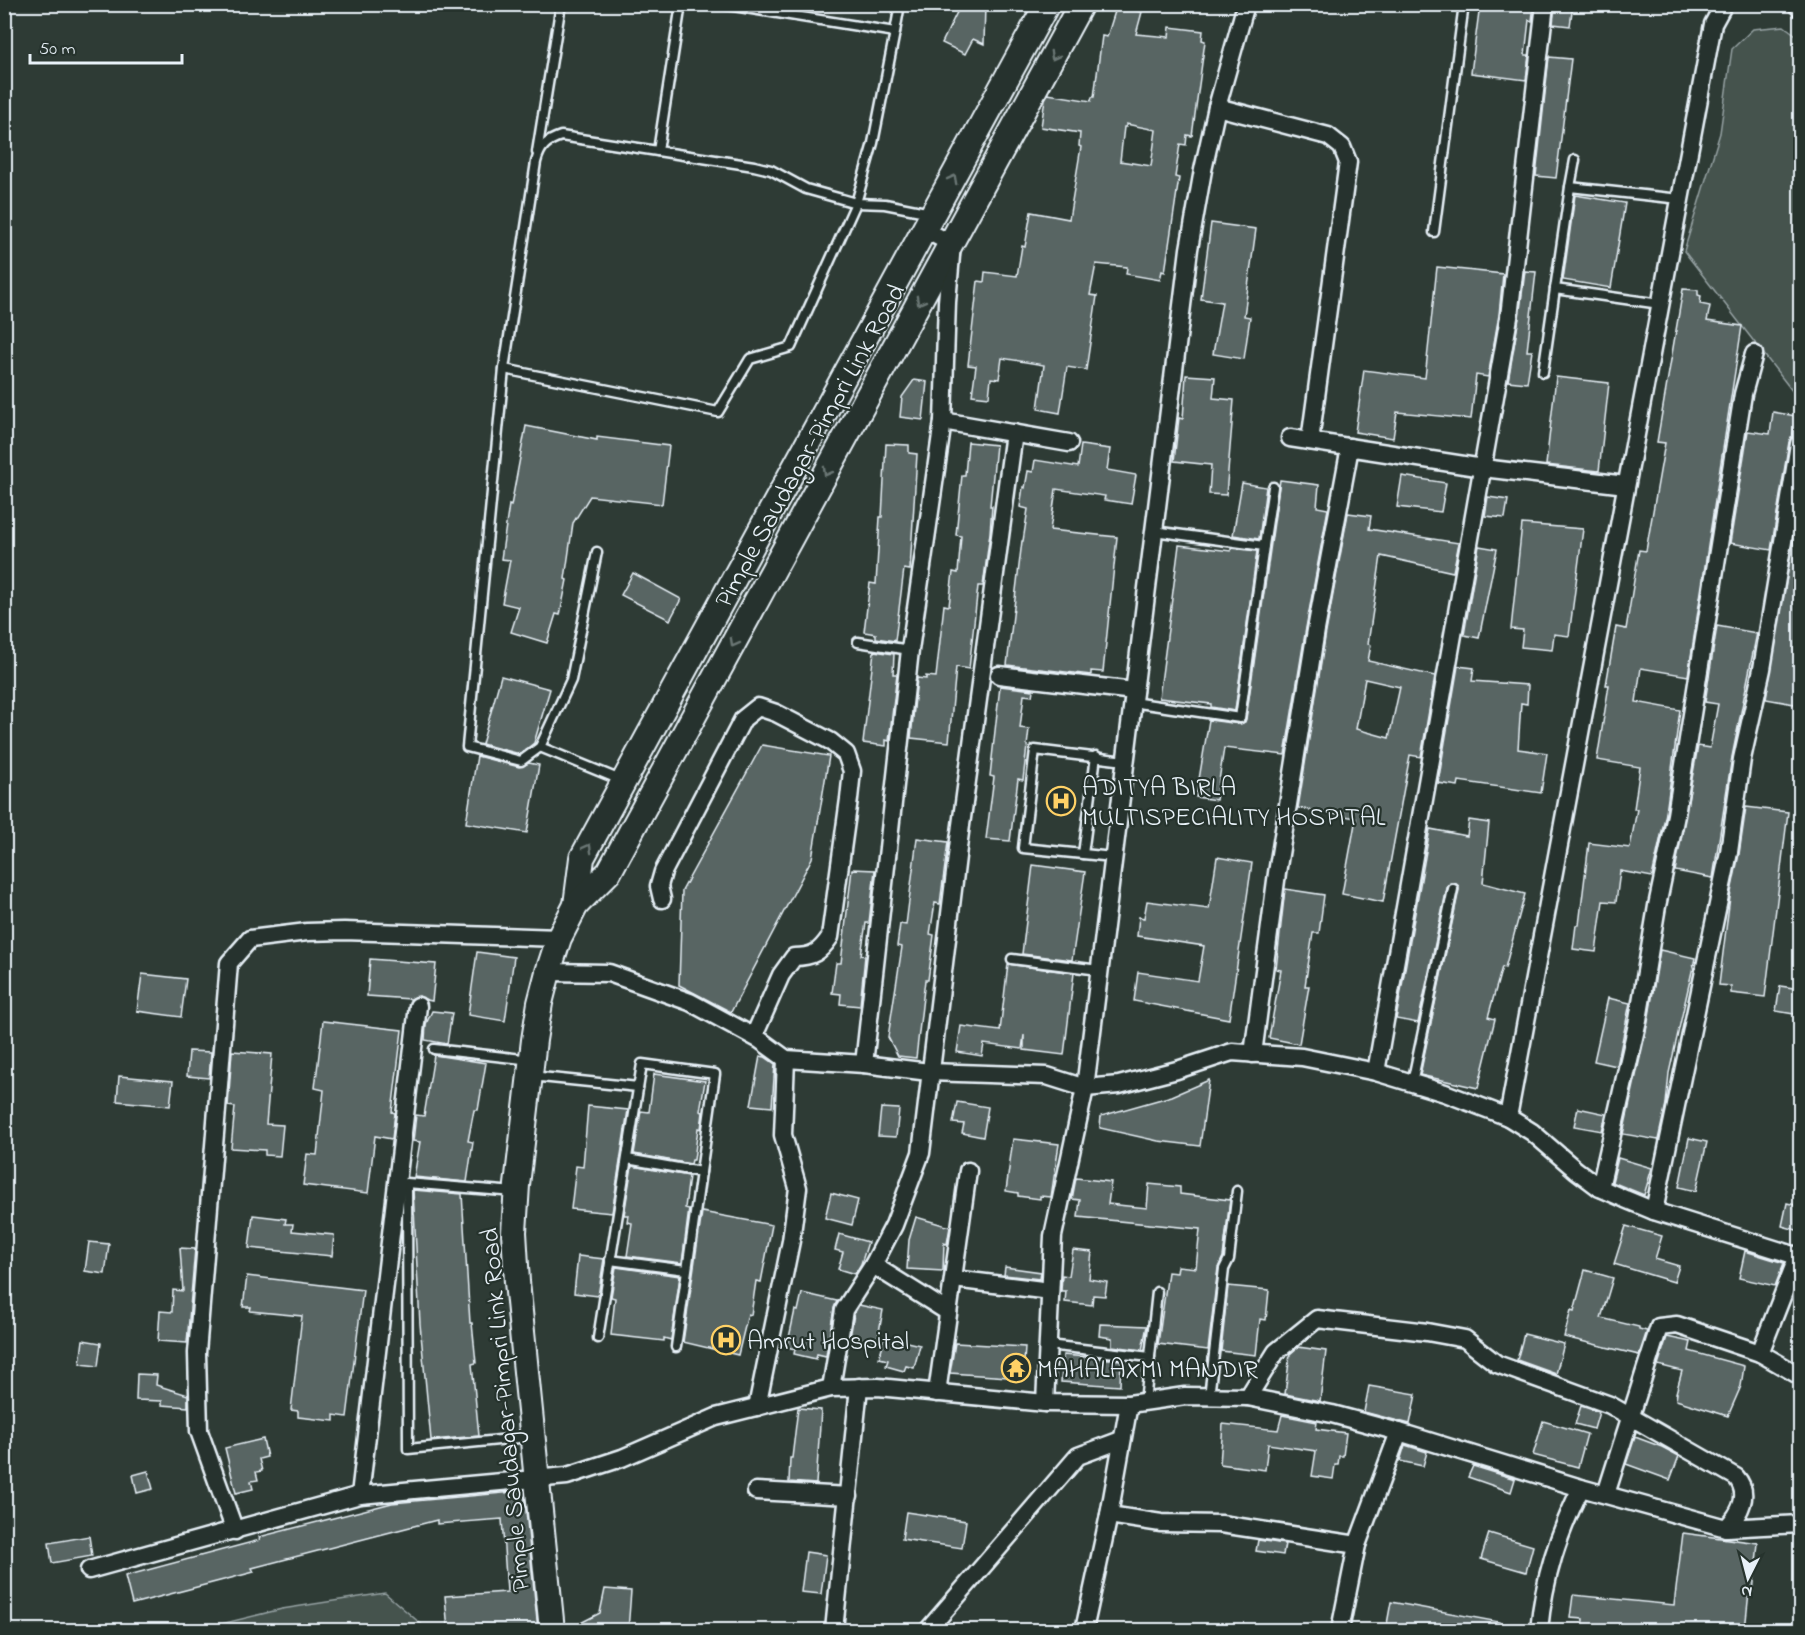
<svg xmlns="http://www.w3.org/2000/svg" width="1805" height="1635" viewBox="0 0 1805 1635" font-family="'Indie Flower',sans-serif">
	<rect width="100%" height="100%" fill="#2e3b35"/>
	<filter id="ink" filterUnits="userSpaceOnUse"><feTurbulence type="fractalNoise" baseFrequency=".0167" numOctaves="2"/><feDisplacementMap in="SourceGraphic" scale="12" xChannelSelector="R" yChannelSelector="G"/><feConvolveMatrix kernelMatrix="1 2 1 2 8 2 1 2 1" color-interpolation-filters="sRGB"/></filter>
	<g filter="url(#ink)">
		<!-- green -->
		<g fill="#45524e" stroke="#96a2a3" stroke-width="1.5">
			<polygon points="1784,26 1800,38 1800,401 1684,251 1720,133 1732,49 1753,29"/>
			<polygon points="385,1593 428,1630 197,1630 282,1609"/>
		</g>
		<!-- building -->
		<g fill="#596563" stroke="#e8f1f8" stroke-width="1.5" fill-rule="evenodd">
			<polygon points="961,4 985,4 984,44 973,39 965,54 942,43"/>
			<polygon points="1480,4 1534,4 1532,21 1529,20 1525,55 1529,55 1526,80 1471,73"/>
			<polygon points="1555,4 1573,4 1570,26 1553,24"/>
			<path d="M 1117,5 L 1142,12 L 1136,34 L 1169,37 L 1170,27 L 1203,31 L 1202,40 L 1205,41 L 1192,136 L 1187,135 L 1186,145 L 1180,144 L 1175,177 L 1179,178 L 1165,272 L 1162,271 L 1160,280 L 1126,274 L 1127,267 L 1096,264 L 1090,295 L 1097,296 L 1086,370 L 1067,367 L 1060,413 L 1038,409 L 1044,365 L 1002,358 L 999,379 L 991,378 L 989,397 L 972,395 L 976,366 L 968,365 L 978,281 L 984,282 L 985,272 L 1017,276 L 1022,246 L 1025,247 L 1031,212 L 1069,219 L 1081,147 L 1079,146 L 1080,133 L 1041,127 L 1045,99 L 1048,94 L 1091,101 L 1092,97 L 1094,97 L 1102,36 L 1107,37 ZM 1126,124 L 1156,130 L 1151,166 L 1120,161 L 1124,127 L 1126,127 Z"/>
			<polygon points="1549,57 1571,59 1556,178 1536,176"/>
			<polygon points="1575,195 1625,203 1611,288 1563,280"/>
			<polygon points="1211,223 1256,229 1244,316 1250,317 1244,359 1213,354 1222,302 1201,299"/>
			<polygon points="1437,267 1503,274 1499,315 1488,377 1476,375 1471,419 1397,412 1393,438 1355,432 1364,370 1425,378"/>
			<polygon points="1525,271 1536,272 1527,351 1532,351 1527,383 1508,381 1519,318"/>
			<polygon points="1683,289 1698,290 1698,295 1701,296 1700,304 1710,306 1707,321 1742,326 1688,676 1641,668 1636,702 1680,710 1666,813 1652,877 1620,871 1616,902 1603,901 1596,952 1573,949 1576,925 1579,925 1589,843 1630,848 1637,809 1634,809 1640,767 1597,760 1609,685 1606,685 1616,627 1626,629 1639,550 1646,551 1665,443 1657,442"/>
			<polygon points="1186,375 1215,377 1213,398 1234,400 1226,495 1209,494 1211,465 1174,461 1179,418 1183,419"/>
			<polygon points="1556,377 1609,383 1599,471 1546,465"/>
			<polygon points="914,380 927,382 923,420 900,417 902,397"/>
			<polygon points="1773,412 1796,416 1793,434 1797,434 1791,437 1789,442 1771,550 1730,543 1748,431 1770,434"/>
			<polygon points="526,426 597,440 597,437 669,446 662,504 590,496 573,523 565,579 567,580 560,615 556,614 547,643 511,632 519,607 502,603 510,560 501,559 509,505 511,506"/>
			<polygon points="968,442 996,445 990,506 992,506 990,533 983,586 978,586 969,669 956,667 949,742 911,738 917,678 926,679 926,676 936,677 944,605 949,606 953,572 958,573 961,536 956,535 962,475 965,475"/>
			<polygon points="886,444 909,445 909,453 917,454 910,570 904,569 895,641 876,638 876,634 864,632 870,583 876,584 880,517 882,517"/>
			<polygon points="1081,445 1110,449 1107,470 1136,475 1131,504 1104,500 1105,496 1056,489 1050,530 1117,537 1103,672 1091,671 1091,675 1007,665 1022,541 1023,541 1028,509 1020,507 1023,487 1025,488 1028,471 1033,472 1035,460 1078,467"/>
			<polygon points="1402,476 1446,483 1441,512 1397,507"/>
			<polygon points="1280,480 1319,485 1317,507 1328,509 1306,628 1285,755 1224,748 1216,800 1196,797 1209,720 1240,724 1245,722 1246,719"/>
			<polygon points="1242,483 1266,487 1259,539 1233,535"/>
			<polygon points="1488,497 1508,500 1505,518 1485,516"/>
			<polygon points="1800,500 1800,705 1766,699"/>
			<path d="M 1348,513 L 1371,516 L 1369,529 L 1459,543 L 1453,572 L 1381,556 L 1368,644 L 1371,645 L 1368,661 L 1435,676 L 1421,757 L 1410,755 L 1383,902 L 1342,894 L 1356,818 L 1298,808 L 1326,632 ZM 1365,679 L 1400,687 L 1389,738 L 1356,729 Z"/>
			<polygon points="1522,524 1583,529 1569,636 1554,634 1552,650 1521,647 1523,630 1511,629"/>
			<polygon points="1179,545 1231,551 1231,548 1257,551 1235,711 1211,707 1211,704 1159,698"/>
			<polygon points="1479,546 1497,549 1479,638 1464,635"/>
			<polygon points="633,573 681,599 670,620 621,595"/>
			<polygon points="1717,626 1757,633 1732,757 1713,878 1675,871 1698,746 1710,748 1718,704 1705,702"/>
			<polygon points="874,651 894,654 893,674 897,674 889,741 886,740 886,746 863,743"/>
			<polygon points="1458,666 1474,668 1472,681 1528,685 1527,704 1521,703 1518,749 1547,753 1541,793 1459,781 1458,786 1438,783"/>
			<polygon points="501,676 550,689 534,743 520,754 482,744"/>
			<polygon points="1000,686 1033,690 1032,696 1024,695 1020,728 1029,729 1023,780 1018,779 1010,841 986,839 994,777 990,776"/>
			<polygon points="762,745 829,756 812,858 731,1012 679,985 682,891"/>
			<polygon points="477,756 519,767 529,763 539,765 527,833 466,823"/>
			<polygon points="1746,807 1788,812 1765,997 1731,993 1731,986 1719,985 1730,897 1739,854"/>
			<polygon points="1469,820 1489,823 1483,883 1525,894 1505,968 1502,967 1488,1017 1495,1019 1478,1088 1420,1075 1459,890 1459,886 1455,883 1450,883 1447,888 1418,1023 1396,1019 1430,829 1467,836"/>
			<polygon points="917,838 948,842 940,904 935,903 930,934 934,935 928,980 925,980 916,1058 898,1056 888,1037 902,947 897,946 900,924 906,925"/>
			<polygon points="1217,857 1252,863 1229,1019 1134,1001 1138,972 1198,981 1204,946 1137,936 1139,917 1144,918 1147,901 1209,909"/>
			<polygon points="1033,865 1085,872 1072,960 1022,954"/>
			<polygon points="852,869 875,870 869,923 866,923 861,955 865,956 860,1006 840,1004 841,994 832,993 836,963 841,963"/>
			<polygon points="1285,889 1324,895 1319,933 1313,933 1305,986 1309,986 1299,1044 1269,1038 1281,970 1276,969"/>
			<polygon points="1660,950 1695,958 1669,1073 1666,1104 1658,1140 1623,1134 1648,1022"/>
			<polygon points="477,952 514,957 505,1021 468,1015"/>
			<polygon points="370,959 436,964 432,1001 427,1000 419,996 411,999 367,996"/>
			<polygon points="1008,964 1074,973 1064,1055 1024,1050 1024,1035 1022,1049 984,1044 982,1056 957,1052 961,1026 1000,1031"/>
			<polygon points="142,974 186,979 181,1017 137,1011"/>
			<polygon points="1780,986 1800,989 1800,1015 1776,1011"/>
			<polygon points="1608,998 1630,1003 1617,1066 1594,1061"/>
			<polygon points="432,1011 452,1013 447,1044 425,1040 426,1024"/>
			<polygon points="323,1021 402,1030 392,1112 395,1113 392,1139 375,1136 368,1193 303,1185 307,1154 317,1155 324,1090 315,1088"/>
			<polygon points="189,1051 211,1052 209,1078 187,1076"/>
			<polygon points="232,1051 272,1054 266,1124 283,1125 280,1156 265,1155 265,1150 231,1148 235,1107 228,1106"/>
			<polygon points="434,1055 486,1063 478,1110 474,1110 468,1141 473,1142 467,1182 414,1177 420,1142 413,1141 416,1115 424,1116"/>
			<polygon points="760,1056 765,1057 775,1064 772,1107 751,1105"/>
			<polygon points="654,1074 705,1081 700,1111 703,1112 701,1129 698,1128 694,1160 692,1160 691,1164 634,1154 641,1111 649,1112"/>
			<polygon points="119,1076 173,1081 170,1106 117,1101"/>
			<polygon points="1209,1080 1200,1146 1158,1141 1100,1128 1101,1116 1172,1096"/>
			<polygon points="957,1102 988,1107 983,1137 962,1133 964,1124 953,1123"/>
			<polygon points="588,1106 628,1110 612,1213 571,1209 576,1166 583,1167"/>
			<polygon points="881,1108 899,1109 896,1137 878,1136"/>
			<polygon points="1578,1108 1606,1114 1602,1131 1574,1126"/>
			<polygon points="1689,1138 1707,1142 1696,1191 1679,1187"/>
			<polygon points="1013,1139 1059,1144 1051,1197 1040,1196 1040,1199 1018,1196 1018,1193 1006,1191"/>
			<polygon points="1618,1158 1652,1168 1644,1195 1612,1182"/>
			<polygon points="632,1166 689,1176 685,1208 689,1209 682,1263 627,1256 632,1223 627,1222 628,1215 624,1215"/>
			<polygon points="1076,1178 1111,1182 1108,1204 1147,1208 1149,1184 1180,1187 1180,1194 1230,1200 1223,1257 1218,1268 1208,1350 1158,1344 1168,1272 1177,1273 1178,1266 1196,1268 1200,1229 1078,1217 1080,1200 1072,1199"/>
			<polygon points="413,1190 462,1194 470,1323 472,1323 476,1363 472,1364 479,1436 431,1440 420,1324"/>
			<polygon points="831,1193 858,1200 852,1225 825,1218"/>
			<polygon points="1787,1203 1800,1206 1800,1231 1782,1226"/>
			<polygon points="702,1212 772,1225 761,1282 756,1281 751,1315 748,1314 738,1355 683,1342"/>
			<polygon points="253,1215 286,1219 285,1224 293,1224 292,1231 334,1235 332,1256 249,1248"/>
			<polygon points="916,1217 950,1227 947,1244 944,1243 943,1271 907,1269 909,1240"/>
			<polygon points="1626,1226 1662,1236 1655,1259 1679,1266 1674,1282 1614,1264"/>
			<polygon points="839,1234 868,1242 861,1264 855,1274 838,1269 843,1252 835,1250"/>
			<polygon points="89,1242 109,1244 105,1274 85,1271"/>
			<polygon points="180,1248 195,1249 187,1343 158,1341 160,1311 172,1312 173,1290 183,1291"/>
			<polygon points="1073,1250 1092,1252 1089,1279 1107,1282 1105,1296 1093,1295 1092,1305 1065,1302 1066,1291 1061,1291 1062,1275 1069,1276"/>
			<polygon points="1745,1251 1784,1263 1775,1286 1739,1278"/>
			<polygon points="578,1256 604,1259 598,1296 574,1293"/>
			<polygon points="616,1267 680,1276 671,1340 664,1338 664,1341 611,1335 615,1298 611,1297"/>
			<polygon points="1005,1267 1041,1272 1040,1279 1004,1275"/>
			<polygon points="1585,1270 1613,1278 1601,1318 1639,1327 1639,1329 1647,1331 1639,1355 1564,1337 1571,1310 1574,1311"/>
			<polygon points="247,1276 363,1290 347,1417 334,1415 334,1421 298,1417 298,1411 291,1410 302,1316 250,1311 251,1307 243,1307"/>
			<polygon points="1228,1286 1269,1290 1266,1320 1260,1319 1256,1355 1221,1351"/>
			<polygon points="802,1293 837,1301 834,1308 826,1356 817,1354 816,1359 794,1354 795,1349 787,1347 795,1310 798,1311"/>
			<polygon points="859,1305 883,1310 877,1343 850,1338 854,1314"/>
			<polygon points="1100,1324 1147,1326 1142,1350 1112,1346 1112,1338 1099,1336"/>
			<polygon points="1524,1334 1564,1344 1556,1374 1517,1360"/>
			<polygon points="885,1337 920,1345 914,1368 906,1366 904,1371 886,1366 888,1360 879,1358"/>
			<polygon points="1667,1337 1691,1342 1689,1351 1744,1366 1741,1386 1728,1416 1676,1400 1677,1393 1676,1393 1682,1371 1658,1365"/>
			<polygon points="83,1340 101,1343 98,1366 80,1364"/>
			<polygon points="955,1343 1025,1347 1023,1378 950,1373"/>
			<polygon points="1298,1347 1326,1351 1320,1401 1285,1394 1290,1354"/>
			<polygon points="1063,1355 1121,1360 1120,1386 1061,1382"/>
			<polygon points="137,1374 157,1375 156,1385 188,1395 188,1407 162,1405 162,1401 136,1400"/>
			<polygon points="1369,1386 1416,1394 1410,1424 1364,1412"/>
			<polygon points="1581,1406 1599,1412 1594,1429 1575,1424"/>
			<polygon points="798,1408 821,1410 816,1484 789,1482 790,1458 792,1458"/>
			<polygon points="1282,1415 1317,1422 1316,1429 1346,1433 1343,1456 1339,1456 1338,1465 1335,1465 1333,1479 1312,1476 1316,1451 1268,1444 1265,1470 1220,1464 1223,1424 1278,1430"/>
			<polygon points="1543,1421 1587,1434 1578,1467 1533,1455"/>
			<polygon points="1635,1437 1662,1447 1679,1456 1670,1480 1626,1464"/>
			<polygon points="263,1439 267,1457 259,1459 262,1471 256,1472 258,1480 251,1481 253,1489 236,1493 225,1448"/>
			<polygon points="1405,1445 1427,1452 1423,1466 1400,1461"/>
			<polygon points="1473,1466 1515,1479 1511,1492 1468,1477"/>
			<polygon points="148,1471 153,1489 137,1493 133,1475"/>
			<polygon points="524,1491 538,1630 448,1630 445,1596 507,1592 502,1519 437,1524 437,1520 252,1568 254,1572 132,1604 125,1576 260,1540 259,1537 392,1503"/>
			<polygon points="906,1512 966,1521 962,1548 902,1539"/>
			<polygon points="1489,1533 1533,1546 1526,1572 1481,1559"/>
			<polygon points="1683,1533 1758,1543 1753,1592 1749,1592 1745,1630 1706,1630 1672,1627 1672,1630 1582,1630 1583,1619 1570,1618 1573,1595 1674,1605"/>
			<polygon points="89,1536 92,1556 52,1563 49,1543"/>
			<polygon points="1258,1540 1285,1544 1283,1555 1256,1551"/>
			<polygon points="806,1552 826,1555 821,1594 801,1592"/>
			<polygon points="605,1589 631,1591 628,1630 567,1630 600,1613"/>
			<polygon points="1391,1602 1499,1622 1499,1630 1425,1630 1387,1624"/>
		</g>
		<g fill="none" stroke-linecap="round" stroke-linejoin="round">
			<!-- lane casing -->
			<g stroke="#e8f1f8" stroke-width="13">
				<g id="lane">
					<polyline points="895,32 900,4"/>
					<polyline points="658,151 681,4"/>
					<polyline points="537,152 561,4"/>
					<polyline points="1570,187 1575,160"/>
					<polyline points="1434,232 1464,4"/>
					<polyline points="1660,304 1555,289 1570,187 1680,199"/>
					<polyline points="504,369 718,412 750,359 791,347 856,203 873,143 895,32 721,4"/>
					<polyline points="1543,372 1555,289"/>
					<polyline points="1264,546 1273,487"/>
					<path d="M 597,552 L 571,680 L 540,747 L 521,761 L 467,747 L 504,369 L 536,162 C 540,147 546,141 561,136 L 754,166 L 771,170 L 806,189 L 856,203 L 885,204 L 931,213"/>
					<polyline points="858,642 910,650"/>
					<polyline points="1132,702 1240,718 1264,546 1154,531"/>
					<polyline points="540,747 623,781"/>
					<polyline points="1083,854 1096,756"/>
					<polyline points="1113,857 1023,848 1035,750 1125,761"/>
					<polyline points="1012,959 1099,970"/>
					<polyline points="434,1049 531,1060"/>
					<polyline points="531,1076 638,1087"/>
					<polyline points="1412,1083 1453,889"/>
					<polyline points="627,1159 701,1172"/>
					<polyline points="515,1192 407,1183 408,1449 530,1437"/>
					<polyline points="610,1260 686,1270"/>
					<polyline points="598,1338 642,1064 715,1074 676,1347"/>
					<polyline points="1048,1345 1150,1357"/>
					<polyline points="1209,1397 1224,1269 1229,1259 1237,1191"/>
					<polyline points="1145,1402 1157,1292"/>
				</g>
			</g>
			<!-- street casing -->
			<g stroke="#e8f1f8" stroke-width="21">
				<g id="street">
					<polyline points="1796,4 1800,8"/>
					<polyline points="1217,107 1328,136 1342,147 1348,162 1310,441"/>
					<polyline points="925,230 952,244 947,302 943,421"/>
					<polyline points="1290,438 1483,468 1626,485"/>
					<polyline points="999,675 1134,691"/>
					<path d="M 662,899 L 659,886 L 663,872 L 743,719 L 758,707 L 776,713 L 830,741 L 846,754 L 852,771 L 849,799 L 830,937 C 820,952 813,957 794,957 L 781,975 L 754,1036"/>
					<polyline points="548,972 609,973 690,1002 760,1040 786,1059 864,1064 929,1072 1047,1076 1085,1088 1119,1085 1177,1070 1232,1052 1302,1057 1376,1072 1445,1093 1508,1117 1532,1132 1576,1170 1600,1188 1625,1199 1654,1211 1800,1257"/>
					<polyline points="1253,1054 1277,873 1316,630 1350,447"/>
					<polyline points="864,1064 910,650 943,421 1069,443"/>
					<polyline points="1376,1072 1509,317 1545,4"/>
					<polyline points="1508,1117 1713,24 1724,4"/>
					<polyline points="1600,1188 1638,1020 1657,906 1676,815 1743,394 1754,354"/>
					<polyline points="1654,1211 1729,852 1742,759 1762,669 1799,444"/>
					<polyline points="873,1265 948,1312"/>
					<polyline points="954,1279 1050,1291"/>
					<polyline points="1760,1353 1798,1256"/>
					<polyline points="831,1388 844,1310 873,1265 894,1225 921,1153 959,840 1014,433"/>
					<polyline points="937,1393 968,1171"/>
					<path d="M 1248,1397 L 1276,1352 L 1317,1319 L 1427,1332 L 1465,1339 L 1497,1364 L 1610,1405 L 1736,1477 C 1751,1494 1740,1514 1726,1528"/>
					<polyline points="1045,1403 1053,1236 1085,1088 1189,249 1203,170 1217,107 1246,4"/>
					<polyline points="757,1407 791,1241 798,1188 783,1135 786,1059"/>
					<polyline points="756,1491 849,1496"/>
					<polyline points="1606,1494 1659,1327 1677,1325 1760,1353 1800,1376"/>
					<polyline points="360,1495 418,1006"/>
					<polyline points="1109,1515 1161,1523 1221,1524 1357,1545"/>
					<polyline points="235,1531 199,1431 197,1353 229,963 250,939 307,932 344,931 559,938"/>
					<polyline points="89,1570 360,1495 567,1476 622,1458 716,1417 831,1388 878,1387 1045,1403 1129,1404 1185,1396 1248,1397 1332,1414 1399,1432 1581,1488 1726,1528 1800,1524"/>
					<polyline points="834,1630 859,1387"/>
					<polyline points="928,1630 1078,1456 1121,1440"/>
					<polyline points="1084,1630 1109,1515 1129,1404"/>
					<polyline points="1340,1630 1357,1545 1399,1432"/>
					<path d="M 1539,1630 C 1544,1577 1558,1535 1581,1488"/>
				</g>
			</g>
			<!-- secondary casing -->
			<g stroke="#e8f1f8" stroke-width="28">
				<g id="secondary">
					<polyline points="576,905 582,858 1047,4"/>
					<polyline points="552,1630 517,1282 514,1232 517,1185 534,1040 540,1003 548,972 559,938 576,905 609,872 1081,4"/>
				</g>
			</g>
			<!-- lane -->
			<use href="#lane" stroke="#26332d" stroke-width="8"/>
			<!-- street -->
			<use href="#street" stroke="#26332d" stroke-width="16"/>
			<!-- secondary -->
			<use href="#secondary" stroke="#26332d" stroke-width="24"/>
		</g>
		<!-- one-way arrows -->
		<defs><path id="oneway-chevron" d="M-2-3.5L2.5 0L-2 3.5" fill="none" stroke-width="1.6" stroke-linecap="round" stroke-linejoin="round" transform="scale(1.5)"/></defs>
		<g stroke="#6a7674">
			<use href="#oneway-chevron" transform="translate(1054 56) rotate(118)"/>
			<use href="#oneway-chevron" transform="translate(953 179) rotate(-62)"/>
			<use href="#oneway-chevron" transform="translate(920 301) rotate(119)"/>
			<use href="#oneway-chevron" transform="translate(827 472) rotate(119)"/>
			<use href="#oneway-chevron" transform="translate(734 643) rotate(119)"/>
			<use href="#oneway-chevron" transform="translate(588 848) rotate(-61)"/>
		</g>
	</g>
	<!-- icons -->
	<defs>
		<g id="hospital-ring" transform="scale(1.5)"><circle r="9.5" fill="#26332d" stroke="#ffd166" stroke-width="1.5"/><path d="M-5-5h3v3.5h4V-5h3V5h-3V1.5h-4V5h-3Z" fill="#ffd166"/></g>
		<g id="temple-ring" transform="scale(1.5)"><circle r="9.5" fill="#26332d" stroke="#ffd166" stroke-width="1.5"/><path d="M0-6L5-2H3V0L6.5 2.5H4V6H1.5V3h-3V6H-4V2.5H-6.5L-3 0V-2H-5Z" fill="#ffd166"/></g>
	</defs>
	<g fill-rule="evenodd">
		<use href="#hospital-ring" x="1061" y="801"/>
		<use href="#hospital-ring" x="726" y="1340"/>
		<use href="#temple-ring" x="1016" y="1368"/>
	</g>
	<g text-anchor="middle" stroke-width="4.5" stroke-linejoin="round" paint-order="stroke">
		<!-- street labels -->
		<g font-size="26" fill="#e8f1f8" stroke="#26332d">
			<text transform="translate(809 445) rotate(-61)" y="9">Pimple Saudagar-Pimpri Link Road</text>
			<text transform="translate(504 1410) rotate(-95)" y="9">Pimple Saudagar-Pimpri Link Road</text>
		</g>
		<!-- poi labels -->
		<g font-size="26" fill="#e8f1f8" stroke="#26332d" text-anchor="start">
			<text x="1082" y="795">ADITYA BIRLA<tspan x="1082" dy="30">MULTISPECIALITY HOSPITAL</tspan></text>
			<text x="747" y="1349">Amrut Hospital</text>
			<text x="1037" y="1377">MAHALAXMI MANDIR</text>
		</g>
	</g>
	<!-- margin -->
	<rect width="1805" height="1635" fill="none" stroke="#26332d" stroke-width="24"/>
	<rect x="12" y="12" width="1781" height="1611" fill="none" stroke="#e8f1f8" stroke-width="2" filter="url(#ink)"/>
	<!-- north arrow -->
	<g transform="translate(1748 1578) rotate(186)" stroke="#26332d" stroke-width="4.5" paint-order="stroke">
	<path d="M0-4.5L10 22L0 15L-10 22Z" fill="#e8f1f8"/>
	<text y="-9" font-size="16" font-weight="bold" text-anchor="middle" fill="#e8f1f8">N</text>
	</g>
	<!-- scale -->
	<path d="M30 54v9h152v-9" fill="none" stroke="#e8f1f8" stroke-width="3"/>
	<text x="39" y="54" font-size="18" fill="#e8f1f8" stroke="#26332d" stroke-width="4.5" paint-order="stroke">50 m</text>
</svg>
